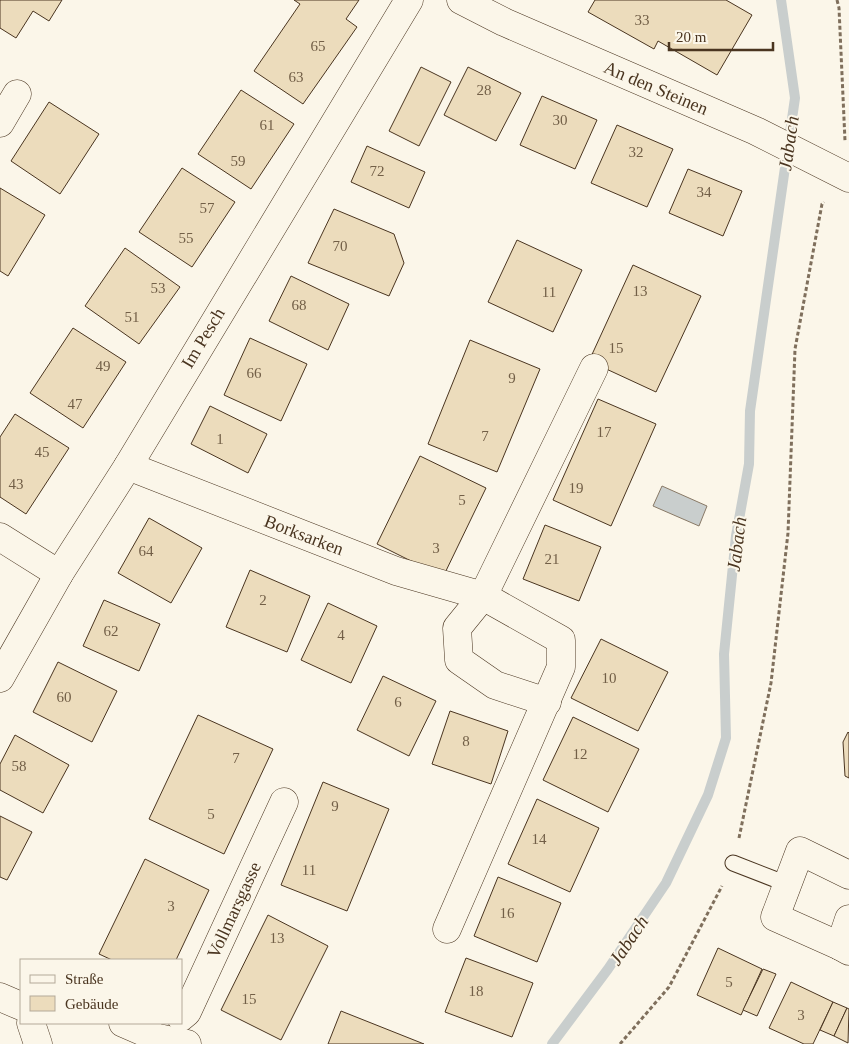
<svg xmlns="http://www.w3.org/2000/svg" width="849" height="1044" viewBox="0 0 849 1044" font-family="'Times New Roman',serif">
	<rect width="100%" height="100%" fill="#fbf6e9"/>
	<!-- water -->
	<polygon fill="#c9cecd" stroke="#887966" points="662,486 707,506 699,526 653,506"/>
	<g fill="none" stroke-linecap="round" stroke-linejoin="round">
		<!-- stream -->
		<polyline stroke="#c9cecd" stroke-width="10" points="552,1044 608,969 666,883 708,795 726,738 724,654 736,536 749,464 750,411 795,98 781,0"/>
	</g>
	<!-- building -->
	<g fill="#ecdcbc" stroke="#4a3520">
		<polygon points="0,0 62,0 49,21 33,11 16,38 0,28"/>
		<polygon points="294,0 359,0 346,19 357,27 303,104 254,71 300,4"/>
		<polygon points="595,0 726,0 752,15 717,75 658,41 654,49 588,12"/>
		<polygon points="421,67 451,82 419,146 389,131"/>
		<polygon points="468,67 521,93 496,141 444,115"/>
		<polygon points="241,90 294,124 251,189 198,154"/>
		<polygon points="542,96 597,120 575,169 520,145"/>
		<polygon points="49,102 99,134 60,194 11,161"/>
		<polygon points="617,125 673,149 647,207 591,183"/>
		<polygon points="367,146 425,172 409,208 351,182"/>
		<polygon points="182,168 235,202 192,267 139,232"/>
		<polygon points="688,169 742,191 723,236 669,213"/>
		<polygon points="0,188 45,215 8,276 0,271"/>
		<polygon points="334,209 394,234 404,263 389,296 308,263"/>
		<polygon points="517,240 582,270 553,332 488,302"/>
		<polygon points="125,248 180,287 139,344 85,306"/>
		<polygon points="633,265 701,296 656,392 589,361"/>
		<polygon points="291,276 349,304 328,350 269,321"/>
		<polygon points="73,328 126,362 83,428 30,393"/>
		<polygon points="250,338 307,364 281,421 224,395"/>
		<polygon points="470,340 540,369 497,472 428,444"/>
		<polygon points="598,399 656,424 611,526 553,500"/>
		<polygon points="210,406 267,434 248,473 191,444"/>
		<polygon points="15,414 69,448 26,514 0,497 0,437"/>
		<polygon points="420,456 486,488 443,577 377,544"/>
		<polygon points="149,518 202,548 171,603 118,573"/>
		<polygon points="545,525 601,547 579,601 523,579"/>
		<polygon points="250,570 310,596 287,652 226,627"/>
		<polygon points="104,600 160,624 139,671 83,646"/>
		<polygon points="328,603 377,626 351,683 301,660"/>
		<polygon points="601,639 668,672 638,731 571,698"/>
		<polygon points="58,662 117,691 92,742 33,712"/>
		<polygon points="383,676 436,701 409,756 357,730"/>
		<polygon points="450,711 508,731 491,784 432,764"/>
		<polygon points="198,715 273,749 224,854 149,819"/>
		<polygon points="573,717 639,749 608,812 543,780"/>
		<polygon points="848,732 849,733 849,778 845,776 843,742"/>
		<polygon points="15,735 69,765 43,813 0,790 0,764"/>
		<polygon points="323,782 389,809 347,911 281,885"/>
		<polygon points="537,799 599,828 570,892 508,864"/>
		<polygon points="0,816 32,832 7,880 0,877"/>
		<polygon points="145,859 209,890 176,960 112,960 99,954"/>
		<polygon points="498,877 561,903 537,962 474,936"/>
		<polygon points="268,915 328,946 281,1040 221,1010"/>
		<polygon points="718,948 762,969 741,1015 697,995"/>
		<polygon points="466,958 533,983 512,1037 445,1012"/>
		<polygon points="763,969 776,974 757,1016 743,1010"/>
		<polygon points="791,982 833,1002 813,1044 804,1044 769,1028"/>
		<polygon points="833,1002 847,1008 834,1036 820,1030"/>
		<polygon points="847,1008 849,1009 848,1043 834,1036"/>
		<polygon points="341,1011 424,1044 328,1044"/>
	</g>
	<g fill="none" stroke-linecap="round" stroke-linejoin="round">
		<!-- lane casing -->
		<g stroke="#4a3520" stroke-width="17">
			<polyline id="lane" points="733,863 787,884"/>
		</g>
		<!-- street casing -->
		<g stroke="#4a3520" stroke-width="29">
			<g id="street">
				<polyline points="461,0 504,22 756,131 849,178"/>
				<polyline points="0,123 17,94"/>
				<polyline points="128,466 396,571 483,596 561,640 561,667 447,929"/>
				<polyline points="0,537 59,574"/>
				<polyline points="0,678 59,574 128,466 409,0"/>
				<polyline points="547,702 495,685 459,660 457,628 483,596 594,368"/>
				<polyline points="849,919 840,946 849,951"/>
				<polyline points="840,946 775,917 800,851 849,875"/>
				<polyline points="0,997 21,1006"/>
				<polyline points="181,1017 187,1012 284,802"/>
				<polyline points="31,1023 38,1044"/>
				<polyline points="123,1023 158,1038 187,1044"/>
			</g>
		</g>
		<!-- path -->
		<g stroke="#7f6f5c" stroke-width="3" stroke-dasharray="4 2.5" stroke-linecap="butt">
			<polyline points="837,0 839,8 845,141"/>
			<polyline points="739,838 771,683 788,533 795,349 822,204 824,202"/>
			<polyline points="620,1044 669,987 722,886"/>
		</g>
		<!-- lane -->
		<use href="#lane" stroke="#fbf6e9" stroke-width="15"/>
		<!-- street -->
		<use href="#street" stroke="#fbf6e9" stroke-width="28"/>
	</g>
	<g text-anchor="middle" stroke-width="4" stroke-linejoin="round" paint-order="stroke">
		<!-- number labels -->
		<g font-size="15" fill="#725f47">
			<text x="642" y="25">33</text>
			<text x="318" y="51">65</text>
			<text x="296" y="82">63</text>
			<text x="484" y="95">28</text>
			<text x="560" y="125">30</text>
			<text x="267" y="130">61</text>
			<text x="636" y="157">32</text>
			<text x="238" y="166">59</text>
			<text x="377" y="176">72</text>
			<text x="704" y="197">34</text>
			<text x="207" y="213">57</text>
			<text x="186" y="243">55</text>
			<text x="340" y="251">70</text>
			<text x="158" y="293">53</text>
			<text x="640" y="296">13</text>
			<text x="549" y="297">11</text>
			<text x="299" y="310">68</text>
			<text x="132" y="322">51</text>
			<text x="616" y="353">15</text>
			<text x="103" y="371">49</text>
			<text x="254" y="378">66</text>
			<text x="512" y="383">9</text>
			<text x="75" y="409">47</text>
			<text x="604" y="437">17</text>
			<text x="485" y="441">7</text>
			<text x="220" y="444">1</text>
			<text x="42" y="457">45</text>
			<text x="16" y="489">43</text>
			<text x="576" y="493">19</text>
			<text x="462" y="505">5</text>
			<text x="436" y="553">3</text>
			<text x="146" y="556">64</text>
			<text x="552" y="564">21</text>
			<text x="263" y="605">2</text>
			<text x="111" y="636">62</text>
			<text x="341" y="640">4</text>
			<text x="609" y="683">10</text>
			<text x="64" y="702">60</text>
			<text x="398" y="707">6</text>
			<text x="466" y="746">8</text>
			<text x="580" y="759">12</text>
			<text x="236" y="763">7</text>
			<text x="19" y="771">58</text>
			<text x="335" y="811">9</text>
			<text x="211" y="819">5</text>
			<text x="539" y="844">14</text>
			<text x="309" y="875">11</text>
			<text x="171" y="911">3</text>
			<text x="507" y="918">16</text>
			<text x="277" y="943">13</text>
			<text x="729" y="987">5</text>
			<text x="476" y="996">18</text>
			<text x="249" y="1004">15</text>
			<text x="801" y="1020">3</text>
		</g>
		<!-- street labels -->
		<g font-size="18" fill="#4a3520" stroke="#fbf6e9">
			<text transform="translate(656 88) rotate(23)" y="6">An den Steinen</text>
			<text transform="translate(203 338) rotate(-59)" y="6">Im Pesch</text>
			<text transform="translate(304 535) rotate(21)" y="6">Borksarken</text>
			<text transform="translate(234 910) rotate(-65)" y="6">Vollmarsgasse</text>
		</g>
		<!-- water labels -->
		<g font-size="19" font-style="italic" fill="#4a3520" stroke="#fbf6e9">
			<text transform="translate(788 143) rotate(-82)" y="7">Jabach</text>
			<text transform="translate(736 544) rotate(-83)" y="7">Jabach</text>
			<text transform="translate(628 940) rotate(-56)" y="7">Jabach</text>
		</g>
	</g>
	<!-- legend -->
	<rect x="20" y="959" width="162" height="65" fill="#fbf6e9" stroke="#b4a999"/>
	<rect x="30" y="975" width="25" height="8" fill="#fbf6e9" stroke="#b4a999"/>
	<text x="65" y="984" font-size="15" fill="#4a3520">Straße</text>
	<rect x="30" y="996" width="25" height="15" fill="#ecdcbc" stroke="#b4a999"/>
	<text x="65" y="1009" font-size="15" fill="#4a3520">Gebäude</text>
	<!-- scale -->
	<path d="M669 42v8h104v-8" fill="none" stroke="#4a3520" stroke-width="2.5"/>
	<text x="676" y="42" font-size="15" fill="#4a3520" stroke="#fbf6e9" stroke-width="4" paint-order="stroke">20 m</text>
</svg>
